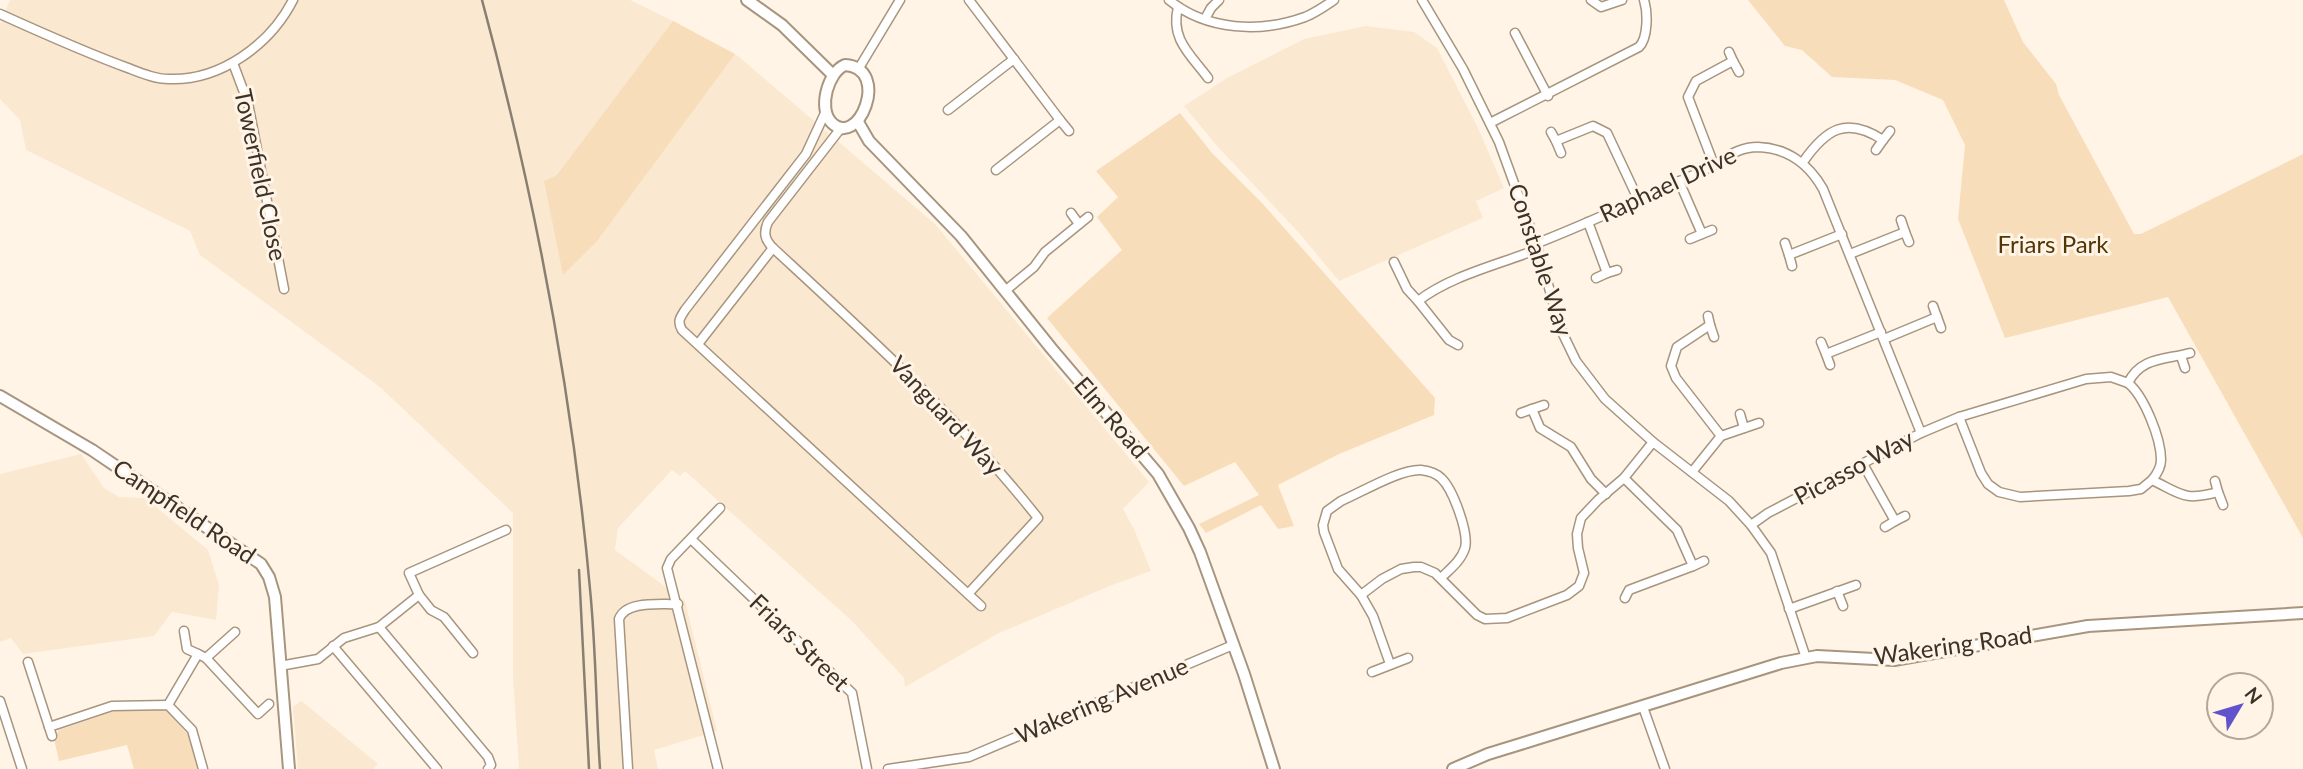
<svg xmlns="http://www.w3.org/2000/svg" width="2303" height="769" viewBox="0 0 2303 769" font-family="Lato,sans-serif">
	<rect width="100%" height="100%" fill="#fff4e5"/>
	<!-- built -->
	<g fill="#fbe8d0">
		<polygon points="10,0 630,0 673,21 738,56 935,224 1149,482 1123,509 1134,529 1151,571 1112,585 997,634 905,687 904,678 853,622 685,471 680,476 672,470 618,528 615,550 685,601 717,731 654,750 658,769 519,769 513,676 513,513 380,387 200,255 190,231 26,150 20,120 0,99 0,24"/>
		<polygon points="1366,26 1414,32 1437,48 1478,128 1504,188 1476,201 1483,218 1339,281 1300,234 1218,147 1184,106 1227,78 1304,39"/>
		<polygon points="81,454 104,488 119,497 143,498 150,502 208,550 219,585 216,620 172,612 154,636 23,654 11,638 0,642 0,474"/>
		<polygon points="301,701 304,703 378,764 373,769 298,769 293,707"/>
	</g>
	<!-- green -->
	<g fill="#f8ddba">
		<polygon points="1748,0 2004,0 2023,42 2056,84 2059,95 2134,234 2141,234 2303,154 2303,538 2168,297 2005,338 1958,219 1965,145 1943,100 1895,80 1832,77 1802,50 1785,46"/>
		<polygon points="673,21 735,54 597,241 563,275 544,181 557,175"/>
		<polygon points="1180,113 1212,153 1262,203 1435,398 1434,415 1339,454 1278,485 1294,526 1278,529 1261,505 1206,533 1199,524 1259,495 1235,462 1184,486 1047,318 1122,250 1097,217 1118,197 1096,171"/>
		<polygon points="118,710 166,710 189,736 197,769 134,769 127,745 59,761 54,739 59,730"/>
	</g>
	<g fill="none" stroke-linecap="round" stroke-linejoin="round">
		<!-- street casing -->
		<g stroke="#a7957f" stroke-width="11">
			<g id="street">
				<polyline points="969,0 1060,120 996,170"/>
				<path d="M 1169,0 C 1207,31 1261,33 1305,17 C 1315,13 1325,6 1334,0"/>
				<polyline points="1422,0 1463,69 1499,142 1538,249 1561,330 1576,361 1605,399 1653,442 1729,501 1751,525 1771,553 1806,658"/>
				<polyline points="1591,0 1601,7 1622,0"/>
				<path d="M 1178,7 C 1170,39 1190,54 1208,78"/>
				<path d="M 0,14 C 42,33 84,52 128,68 C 141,73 155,79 169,79 C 220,81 270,45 293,0"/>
				<polyline points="1205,19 1211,8 1219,0"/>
				<polyline points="1515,33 1548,96"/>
				<polyline points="1733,61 1739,72"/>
				<polyline points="233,63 248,103 284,289"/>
				<polyline points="859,68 900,0"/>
				<polyline points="948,110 1014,59"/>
				<path d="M 825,113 L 806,154 L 685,310 C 680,318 677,321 682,330 L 968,594 L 1038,518 C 959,418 866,334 773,248 C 765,240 763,233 768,222 L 841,128"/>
				<polyline points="1060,120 1069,131"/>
				<path d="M 1490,123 L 1639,47 C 1648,38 1648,13 1644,0"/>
				<polyline points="1551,132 1556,141 1593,126 1607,133 1638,199"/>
				<polyline points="1556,141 1561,153"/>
				<polyline points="1876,150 1883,140"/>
				<path d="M 1803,162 C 1826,129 1846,116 1883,140 L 1890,131"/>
				<polyline points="1714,165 1688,97 1696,81 1733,61 1729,52"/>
				<polyline points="1679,181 1702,234 1712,230"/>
				<polyline points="1071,213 1079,224"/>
				<polyline points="1901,220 1905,232"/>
				<polyline points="1588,222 1607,273 1617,270"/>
				<polyline points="1690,239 1702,234"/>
				<polyline points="1785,243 1789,255"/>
				<path d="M 1535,244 C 1584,225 1632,203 1680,181 C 1691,176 1703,171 1714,165 C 1729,156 1739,147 1758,147 C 1787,148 1809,164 1823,189 L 1921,433"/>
				<polyline points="1850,254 1905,232 1909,242"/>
				<path d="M 1394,262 L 1407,289 L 1418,301 C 1452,275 1498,265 1538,249"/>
				<polyline points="1792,266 1789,255 1842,234"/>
				<polyline points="1596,278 1607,273"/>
				<polyline points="1005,291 1034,267 1045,252 1088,217"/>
				<polyline points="1418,301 1449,340 1458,345"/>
				<polyline points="1933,306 1937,317"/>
				<polyline points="1710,325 1714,337"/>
				<polyline points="1884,339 1937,317 1941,328"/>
				<polyline points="1821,342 1826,354"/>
				<polyline points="698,344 773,248"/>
				<polyline points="2181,356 2185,368"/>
				<polyline points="1830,365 1826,354 1881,332"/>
				<path d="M 2128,383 C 2144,396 2161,438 2161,460 C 2161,468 2157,474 2152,480 C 2183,495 2184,501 2218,492 L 2223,505"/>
				<polyline points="1532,409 1544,405"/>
				<polyline points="1521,413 1532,409 1540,428 1571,447 1591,479 1606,494"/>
				<polyline points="1740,414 1744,428"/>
				<polyline points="1959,417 1981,473 1988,484 1999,492 2020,497 2129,491 2141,489 2152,480"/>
				<polyline points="1721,436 1759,423"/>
				<polyline points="1863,464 1895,521 1905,516"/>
				<polyline points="1692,472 1721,436 1676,378 1671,366 1677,347 1710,325 1708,316"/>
				<polyline points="1624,478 1677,530 1693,566 1629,590 1625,598"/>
				<polyline points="2215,481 2218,492"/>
				<path d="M 1751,525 L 1768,513 L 1921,433 L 1959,417 L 2086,379 L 2111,377 L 2128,383 C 2141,357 2164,360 2190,353"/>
				<polyline points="1885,527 1895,521"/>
				<polyline points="691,539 852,693 867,769"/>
				<polyline points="1693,566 1704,561"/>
				<polyline points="1837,591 1843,606"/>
				<polyline points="968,594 981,606"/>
				<polyline points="419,595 431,610 444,617 473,653"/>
				<path d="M 1361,595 L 1338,569 L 1324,532 L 1323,525 L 1327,511 L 1341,501 C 1362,492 1400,469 1421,470 C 1429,471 1436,473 1441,478 C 1453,489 1469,533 1465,548 C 1461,561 1450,569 1441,578"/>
				<polyline points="1789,609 1856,585"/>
				<polyline points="379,627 488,757 491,765 488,769"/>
				<polyline points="333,646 437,769"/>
				<polyline points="198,654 206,658 258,714 269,704"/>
				<polyline points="206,658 235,632"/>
				<polyline points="28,662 52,736"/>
				<polyline points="1390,664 1373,616 1361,595 1382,579 1401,569 1414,567 1421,567 1435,573 1477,615 1485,619 1507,618 1567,595 1579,586 1584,573 1578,548 1577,534 1581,518 1598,500 1624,478 1653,442"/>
				<polyline points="280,666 318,659 344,638 379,627 419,595 409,573 506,530"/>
				<polyline points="1372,672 1408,658"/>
				<polyline points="0,701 22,769"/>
				<polyline points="168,705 198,654 187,649 184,631"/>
				<polyline points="1643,707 1665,769"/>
				<polyline points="49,727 112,706 168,705 192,730 203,769"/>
				<path d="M 628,769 L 619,619 C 626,600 661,605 678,604"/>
				<polyline points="718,769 667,568 671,559 720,508"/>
				<polyline points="888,769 969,757 1233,645"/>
			</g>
		</g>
		<!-- secondary casing -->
		<g stroke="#a7957f" stroke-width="14">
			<g id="secondary">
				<polyline points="747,0 782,25 833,75"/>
				<path d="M 845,65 C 892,68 858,151 831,122 C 818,108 828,72 845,65 Z"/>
				<polyline points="858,122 869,141 961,236 1051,348 1158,474 1189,528 1200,552 1244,674 1274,769"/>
				<polyline points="0,396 92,450 261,564 269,577 275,597 289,769"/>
				<polyline points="1453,769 1488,754 1527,742 1781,663 1817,656 1894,660 2088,626 2303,613"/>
			</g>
		</g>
		<!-- street -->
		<use href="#street" stroke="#fff" stroke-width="8"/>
		<!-- secondary -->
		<use href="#secondary" stroke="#fff" stroke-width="10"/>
		<!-- rail -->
		<g stroke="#887f73" stroke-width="2.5">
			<path d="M 482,0 C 534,193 572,389 590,589 C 596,649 596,709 600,769"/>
			<polyline points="579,570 589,769"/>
		</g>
	</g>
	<g text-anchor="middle" stroke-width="6" stroke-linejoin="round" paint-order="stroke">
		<!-- street labels -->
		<g font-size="24" fill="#3b332a" stroke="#fff4e5">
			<text transform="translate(260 175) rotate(78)" y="8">Towerfield Close</text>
			<text transform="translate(1668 185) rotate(-25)" y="8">Raphael Drive</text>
			<text transform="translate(1540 260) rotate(72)" y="8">Constable Way</text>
			<text transform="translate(946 416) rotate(47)" y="8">Vanguard Way</text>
			<text transform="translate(1111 418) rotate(49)" y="8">Elm Road</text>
			<text transform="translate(1854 468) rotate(-28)" y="8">Picasso Way</text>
			<text transform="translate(184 512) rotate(34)" y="8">Campfield Road</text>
			<text transform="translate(799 643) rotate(44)" y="8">Friars Street</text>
			<text transform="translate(1953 646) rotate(-8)" y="8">Wakering Road</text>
			<text transform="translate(1102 701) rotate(-23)" y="8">Wakering Avenue</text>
		</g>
		<!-- park labels -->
		<g font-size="24" fill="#533606" stroke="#fff4e5">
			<text x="2053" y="253">Friars Park</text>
		</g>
	</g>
	<!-- north arrow -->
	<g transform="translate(2240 706) rotate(52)"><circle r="33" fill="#fff4e5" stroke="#b1a79a" stroke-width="2"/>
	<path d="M0-5L12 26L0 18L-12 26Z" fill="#6153cc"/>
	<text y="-10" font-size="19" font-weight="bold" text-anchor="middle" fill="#3b332a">N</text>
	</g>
</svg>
